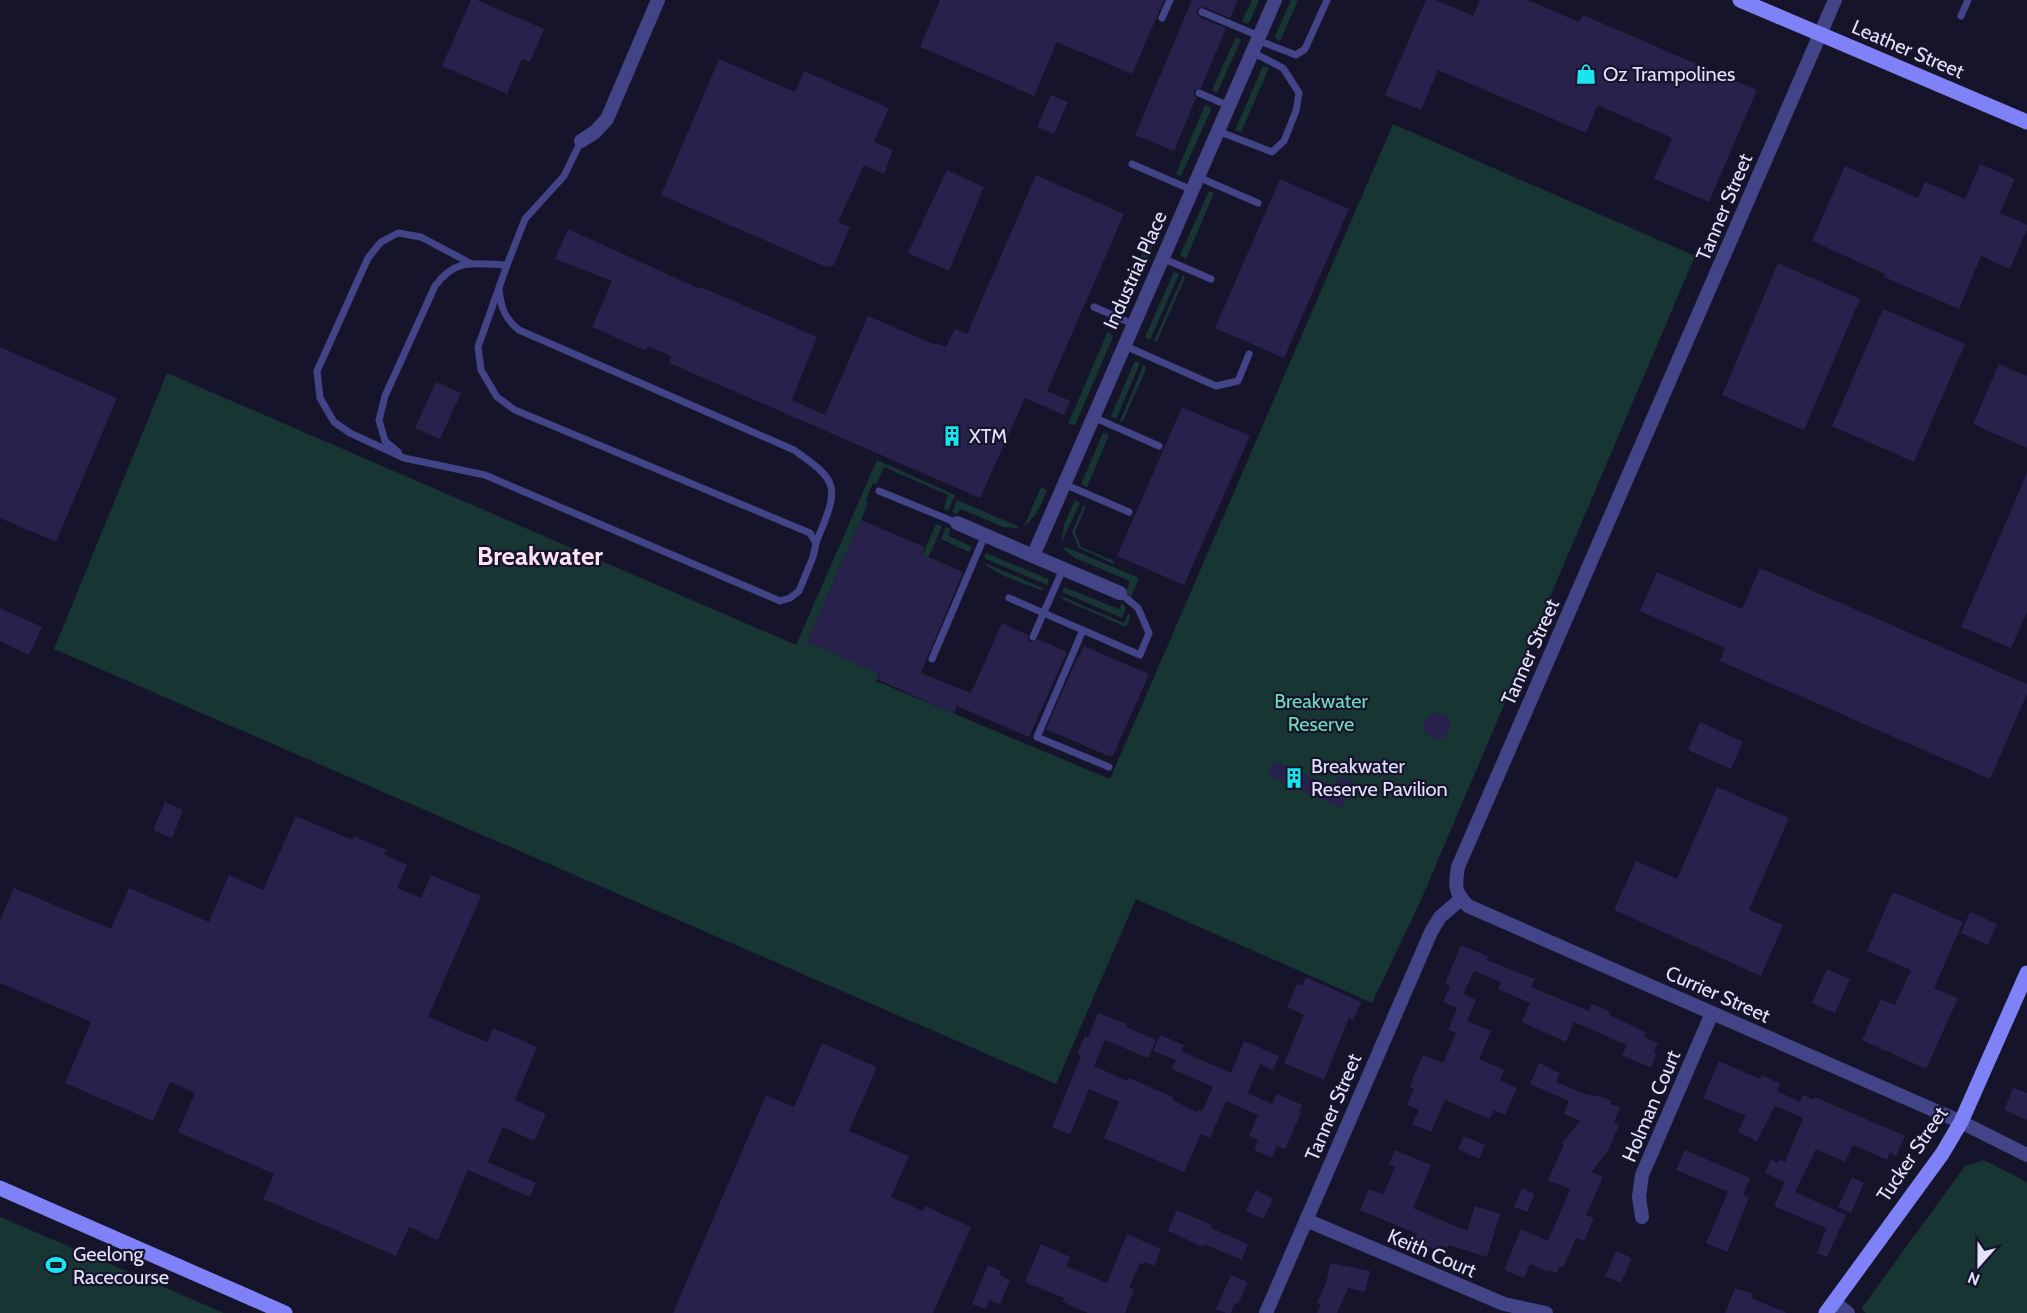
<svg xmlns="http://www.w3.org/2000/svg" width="2027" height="1313" viewBox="0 0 2027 1313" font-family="Cabin,sans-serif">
	<rect width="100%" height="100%" fill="#16142b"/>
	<!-- green -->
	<g fill="#173532">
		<polygon points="1252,0 1259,0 1250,21 1247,24 1242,21"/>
		<polygon points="1291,0 1298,0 1280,41 1275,38 1275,36"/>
		<polygon points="1236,37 1241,40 1217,93 1212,90"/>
		<polygon points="1263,66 1269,68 1241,132 1235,130"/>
		<polygon points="1205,105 1210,107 1211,110 1181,176 1176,174"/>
		<polygon points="1393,124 1695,256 1421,900 1372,1003 1136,899 1056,1084 54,649 167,373 796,645 877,460 955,495 948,511 944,508 948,495 884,467 877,484 873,483 866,500 868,503 861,520 807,642 872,670 936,524 942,526 876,681 1110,779"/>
		<polygon points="1209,191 1214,193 1186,259 1180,255"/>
		<polygon points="1152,231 1157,232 1157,236 1126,306 1118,307"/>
		<polygon points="1174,272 1179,274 1150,340 1145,337"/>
		<polygon points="1183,275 1185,278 1157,341 1154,341"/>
		<polygon points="1108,331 1113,337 1075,425 1068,424"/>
		<polygon points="1135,361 1140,363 1116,419 1111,416"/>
		<polygon points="1144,364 1146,369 1123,421 1120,421"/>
		<polygon points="1103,433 1109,435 1087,487 1081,484"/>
		<path d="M 1041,487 L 1047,490 C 1041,504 1037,517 1024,526 Z"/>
		<polygon points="957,500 1018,526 1019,528 1003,527 961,509 957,514 952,512"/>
		<polygon points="1075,500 1080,503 1061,543 1064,525"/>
		<polygon points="1084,505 1086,506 1075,532 1081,547 1114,561 1114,564 1079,548 1072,532"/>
		<polygon points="946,527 950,529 949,536 972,547 969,552 941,539"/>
		<polygon points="1066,547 1139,578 1131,597 1126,592 1130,581 1075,558 1063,549"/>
		<polygon points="986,553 1048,579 1049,581 1047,585 984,558"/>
		<path d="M 983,562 L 1045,589 L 1041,590 C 1025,584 993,574 983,562 Z"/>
		<polygon points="1064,587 1119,609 1122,603 1126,608 1122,618 1062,592"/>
		<polygon points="1061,596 1124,623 1129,613 1130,617 1126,627 1062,599"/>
		<polygon points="1984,1160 2027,1182 2027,1313 1866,1313 1861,1309 1965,1166"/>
		<polygon points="0,1217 224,1313 0,1313"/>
	</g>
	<!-- building -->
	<g fill="#27214b">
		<polygon points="471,0 477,0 544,29 530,62 522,59 507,94 442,66"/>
		<polygon points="940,0 1164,0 1132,74 1057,42 1034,96 920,47"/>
		<polygon points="1192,0 1238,0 1230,18 1204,7 1197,9 1197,13 1199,17 1226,28 1201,88 1194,90 1194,94 1196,98 1174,151 1135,135"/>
		<polygon points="1426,0 1436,0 1473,16 1480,0 1528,0 1579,22 1583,15 1757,90 1709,202 1654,179 1672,138 1598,105 1586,133 1438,70 1421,110 1385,95"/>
		<polygon points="719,59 795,92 804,71 889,108 874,142 893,150 884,174 864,165 838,222 850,227 834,265 826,267 661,195"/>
		<polygon points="1051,95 1068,102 1054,134 1037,127"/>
		<polygon points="1980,164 2015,179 2000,213 2027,225 2027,229 2010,269 1981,256 1959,309 1884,277 1885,274 1812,241 1845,166 1918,198 1925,182 1965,199"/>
		<polygon points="947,170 984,187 949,271 908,253"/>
		<polygon points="1036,175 1124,214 1047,391 1070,401 1064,415 1025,398 980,498 669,363 671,356 648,346 646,351 592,327 612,281 555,259 568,229 700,289 701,287 817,337 792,400 825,415 868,316 936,345 936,343 946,347 955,329 967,334"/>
		<polygon points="1280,179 1349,209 1284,358 1215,328"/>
		<polygon points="1778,263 1860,299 1804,430 1722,395"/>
		<polygon points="1883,309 1965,344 1914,462 1832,426"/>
		<polygon points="0,347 117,398 56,542 0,518"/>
		<polygon points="1999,364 2027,376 2027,448 1973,424"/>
		<polygon points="436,382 461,393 440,439 415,428"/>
		<polygon points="1182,407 1250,436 1184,585 1117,556"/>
		<polygon points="2027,473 2027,612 2011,648 1961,627"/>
		<polygon points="861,520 925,547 922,554 963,572 921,673 971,693 1002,623 1028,635 1028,640 1031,642 1038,639 1067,652 1029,737 957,706 954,714 877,679 880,674 807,642"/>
		<polygon points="1760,568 2027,684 2027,694 1990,779 1720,661 1725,648 1640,611 1657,572 1742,609"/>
		<polygon points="0,608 42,627 29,655 0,641"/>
		<polygon points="1084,646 1149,674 1113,756 1106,755 1046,729 1078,656 1079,657"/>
		<circle cx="1437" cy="726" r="13"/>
		<polygon points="1700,722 1743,742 1731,769 1688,750"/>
		<polygon points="1274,761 1335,787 1339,776 1353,781 1342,808 1268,776"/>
		<polygon points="1717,787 1789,818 1749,910 1783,925 1761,976 1614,910 1636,861 1677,879"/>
		<polygon points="165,802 183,810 172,838 153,830"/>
		<polygon points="296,816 352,840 354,836 386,850 384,854 407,865 397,888 421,898 431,875 481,896 428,1017 487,1042 493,1028 537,1047 515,1100 546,1114 534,1141 503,1127 488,1162 536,1183 530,1197 468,1170 438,1240 409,1227 396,1256 263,1199 274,1174 178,1132 195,1093 170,1082 153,1121 65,1083 91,1022 0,983 0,920 14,888 111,929 129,888 209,922 229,875 263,890"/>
		<polygon points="1893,892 1963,922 1934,988 1958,998 1926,1069 1862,1040 1881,999 1895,1005 1911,970 1867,951"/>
		<polygon points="1970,912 1997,924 1988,945 1961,933"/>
		<polygon points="1461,945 1488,956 1487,960 1535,979 1531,987 1589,1011 1592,1004 1610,1012 1609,1015 1646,1032 1644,1037 1658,1043 1654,1052 1657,1054 1651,1068 1622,1055 1627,1045 1574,1022 1566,1042 1522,1022 1530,1003 1498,989 1501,982 1474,971 1463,994 1476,1000 1467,1021 1491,1031 1479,1059 1504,1070 1500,1080 1517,1088 1505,1115 1494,1110 1490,1119 1445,1100 1431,1132 1412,1124 1419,1110 1407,1105 1414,1089 1410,1088 1413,1080 1412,1080 1423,1055 1443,1063 1456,1033 1448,1030 1457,1008 1443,1002 1450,986 1445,983"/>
		<polygon points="1827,969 1850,979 1835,1013 1812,1003"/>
		<polygon points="1306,977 1361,1002 1353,1020 1349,1018 1324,1080 1284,1063 1304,1015 1287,1007 1297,984 1302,986"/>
		<polygon points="1098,1013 1127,1024 1126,1027 1156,1040 1148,1058 1105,1040 1094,1066 1127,1081 1129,1078 1173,1097 1172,1100 1197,1112 1199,1109 1202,1111 1213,1087 1172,1069 1176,1060 1153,1051 1160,1035 1184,1045 1181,1051 1231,1073 1244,1041 1279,1056 1273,1070 1260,1064 1248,1093 1272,1104 1277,1094 1302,1105 1299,1112 1301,1113 1285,1149 1277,1146 1272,1158 1254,1150 1258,1140 1249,1136 1258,1115 1226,1101 1210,1138 1201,1134 1184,1172 1104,1138 1119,1102 1089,1089 1070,1135 1052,1127 1081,1056 1077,1054 1085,1036 1088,1038"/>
		<polygon points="822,1043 877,1067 849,1131 909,1156 891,1197 923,1211 925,1206 971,1227 933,1313 673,1313 766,1095 794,1107"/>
		<polygon points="1719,1061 1760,1079 1762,1075 1780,1084 1777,1091 1800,1102 1803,1095 1813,1100 1815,1097 1905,1136 1896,1156 1890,1152 1887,1160 1853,1145 1845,1162 1816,1149 1795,1192 1846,1215 1827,1257 1817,1253 1826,1228 1774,1206 1785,1182 1765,1173 1771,1159 1778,1163 1780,1160 1785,1162 1803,1118 1775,1106 1757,1141 1738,1132 1746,1116 1703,1098"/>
		<polygon points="1539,1063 1560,1073 1556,1082 1585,1094 1602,1097 1612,1101 1610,1104 1620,1108 1614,1122 1619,1125 1608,1151 1591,1172 1603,1177 1586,1215 1594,1218 1584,1241 1576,1238 1563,1268 1560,1266 1557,1273 1549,1270 1548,1272 1530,1264 1524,1278 1504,1270 1521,1229 1548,1241 1570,1189 1548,1180 1564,1144 1562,1143 1580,1121 1564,1114 1569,1101 1530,1084"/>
		<polygon points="2013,1088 2027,1093 2027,1120 2004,1110"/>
		<polygon points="1464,1136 1485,1145 1479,1159 1458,1149"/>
		<polygon points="1395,1150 1431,1165 1413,1208 1467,1231 1475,1206 1500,1214 1487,1257 1448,1245 1447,1248 1439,1245 1437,1250 1414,1240 1417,1234 1360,1210 1369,1189 1383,1195 1395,1167 1389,1164"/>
		<polygon points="1685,1150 1750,1178 1743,1195 1749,1198 1727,1252 1706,1243 1728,1192 1676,1170"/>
		<polygon points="1852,1177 1864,1183 1851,1213 1838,1207"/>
		<polygon points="1522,1188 1535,1194 1527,1212 1514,1207"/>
		<polygon points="1256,1190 1273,1199 1263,1219 1246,1211"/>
		<polygon points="1177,1210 1212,1225 1211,1228 1248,1244 1242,1260 1204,1244 1203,1247 1168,1231"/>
		<polygon points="1127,1234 1161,1249 1154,1266 1145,1262 1144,1264 1140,1263 1129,1288 1134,1289 1125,1313 1088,1313 1063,1302 1064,1298 1025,1282 1041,1244 1070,1257 1066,1266 1107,1283"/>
		<polygon points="1616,1251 1632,1258 1621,1283 1605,1276"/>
		<polygon points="1330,1263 1370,1271 1365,1292 1348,1288 1337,1313 1317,1313 1321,1304 1317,1303 1326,1283"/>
		<polygon points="988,1265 1001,1271 999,1275 1010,1280 1000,1304 989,1300 986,1309 972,1304"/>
		<polygon points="1231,1275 1248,1282 1238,1304 1235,1303 1231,1313 1226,1313 1216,1309"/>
		<polygon points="1735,1288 1753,1294 1752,1298 1787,1313 1725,1313"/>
	</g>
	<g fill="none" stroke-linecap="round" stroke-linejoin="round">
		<!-- lane -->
		<g stroke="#424487" stroke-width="7">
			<polyline points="1202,12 1259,36"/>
			<polyline points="1961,16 1968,0"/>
			<polyline points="1162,18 1170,0"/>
			<polyline points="1257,40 1296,55 1305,49 1327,0"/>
			<polyline points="1199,93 1229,106"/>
			<polyline points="1218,131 1272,152 1284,141 1296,111 1299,93 1283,68 1252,52"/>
			<polyline points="1132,164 1192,190"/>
			<polyline points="1198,177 1258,203"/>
			<polyline points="1162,258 1211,279"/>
			<polyline points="470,263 421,237 398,233 381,242 368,258 317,371 320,398 334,422 350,433 404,458 485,475 780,601 790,598 799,591 813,557 816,543 810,533 515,410 497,397 481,370 478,347 507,265"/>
			<path d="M 499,290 C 501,308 505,319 519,330 L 794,450 C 806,459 828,472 831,487 C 835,502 821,529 816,543"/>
			<polyline points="1094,307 1133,324"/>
			<polyline points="1123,345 1216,386 1238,381 1249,354"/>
			<polyline points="1093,417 1159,446"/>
			<path d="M 398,452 L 385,441 L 379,420 L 385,396 L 435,286 C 456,257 475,264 507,265 L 525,219 L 564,176 L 581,141"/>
			<polyline points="1064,484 1129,512"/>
			<polyline points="879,491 957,523"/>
			<polyline points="1009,598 1140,655 1149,633 1138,608 1120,593"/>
			<polyline points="1083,630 1037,737 1109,767"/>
			<polyline points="1033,637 1063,569"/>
			<polyline points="932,659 985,535"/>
		</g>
		<!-- street -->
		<g stroke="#424487" stroke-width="14">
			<path d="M 1835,0 L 1458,867 C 1455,886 1454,892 1468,906 L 1961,1122 L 2027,1155"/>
			<polyline points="581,141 595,132 607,119 658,0"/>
			<polyline points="957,523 1033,556"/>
			<polyline points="1120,593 1033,556 1275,0"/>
			<polyline points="1642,1217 1639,1197 1642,1175 1712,1013"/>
			<polyline points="1306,1220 1504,1304 1546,1313"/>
			<polyline points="1834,1302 1848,1313"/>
			<polyline points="1266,1313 1431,932 1440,917 1461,899"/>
		</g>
		<!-- secondary -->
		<g stroke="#7e82f6" stroke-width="15">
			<polyline points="1740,0 2027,122"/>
			<polyline points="0,1188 285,1313"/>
			<polyline points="1826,1313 1942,1154 1961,1122 2027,973"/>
		</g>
	</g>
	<!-- icons -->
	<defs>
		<g id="shop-bare" transform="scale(1.62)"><path d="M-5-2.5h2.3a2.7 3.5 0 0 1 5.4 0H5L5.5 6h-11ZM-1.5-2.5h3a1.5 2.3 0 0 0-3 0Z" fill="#1ae5ef" stroke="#16142b" stroke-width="2.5" paint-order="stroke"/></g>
		<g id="building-bare" transform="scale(1.62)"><path d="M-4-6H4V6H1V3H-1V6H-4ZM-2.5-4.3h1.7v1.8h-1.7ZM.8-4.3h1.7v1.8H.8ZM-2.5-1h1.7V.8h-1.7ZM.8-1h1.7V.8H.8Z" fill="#1ae5ef" stroke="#16142b" stroke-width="2.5" paint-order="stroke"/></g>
		<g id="stadium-bare" transform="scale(1.62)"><path d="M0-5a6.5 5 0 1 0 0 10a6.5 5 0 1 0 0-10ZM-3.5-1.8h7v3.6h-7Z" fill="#1ae5ef" stroke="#16142b" stroke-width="2.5" paint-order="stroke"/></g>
	</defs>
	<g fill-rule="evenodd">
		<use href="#shop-bare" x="1586" y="74"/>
		<use href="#building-bare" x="952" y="436"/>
		<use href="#building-bare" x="1294" y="778"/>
		<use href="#stadium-bare" x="56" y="1265"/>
	</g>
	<g text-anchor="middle" stroke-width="4.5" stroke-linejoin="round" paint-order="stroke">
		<!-- street labels -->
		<g font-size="20" fill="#e2e0fd" stroke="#16142b">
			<text transform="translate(1908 49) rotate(23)" y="7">Leather Street</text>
			<text transform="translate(1724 207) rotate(-67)" y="7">Tanner Street</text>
			<text transform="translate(1135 270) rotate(-66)" y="7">Industrial Place</text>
			<text transform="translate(1530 652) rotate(-66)" y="7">Tanner Street</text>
			<text transform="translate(1718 994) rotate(24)" y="7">Currier Street</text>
			<text transform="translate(1651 1106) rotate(-67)" y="7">Holman Court</text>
			<text transform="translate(1333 1107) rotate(-67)" y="7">Tanner Street</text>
			<text transform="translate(1912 1154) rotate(-56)" y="7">Tucker Street</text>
			<text transform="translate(1432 1253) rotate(23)" y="7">Keith Court</text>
		</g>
		<!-- poi labels -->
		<g font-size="20" fill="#e2e0fd" stroke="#16142b" text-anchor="start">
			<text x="1603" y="81">Oz Trampolines</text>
			<text x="969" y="443">XTM</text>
			<text x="1311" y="773">Breakwater<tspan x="1311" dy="23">Reserve Pavilion</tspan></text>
			<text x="73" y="1261">Geelong<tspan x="73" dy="23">Racecourse</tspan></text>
		</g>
		<!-- park labels -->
		<g font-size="20" fill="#6fd9b9" stroke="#16142b">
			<text x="1321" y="708">Breakwater<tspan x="1321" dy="23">Reserve</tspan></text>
		</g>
		<!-- district labels -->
		<g font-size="26" font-weight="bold" fill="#fde2f5" stroke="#16142b">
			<text x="540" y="565">Breakwater</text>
		</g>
	</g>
	<!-- north arrow -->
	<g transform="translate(1979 1265) rotate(201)" stroke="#16142b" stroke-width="4.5" paint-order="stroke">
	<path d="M0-4.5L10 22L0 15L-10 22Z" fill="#e2e0fd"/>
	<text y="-9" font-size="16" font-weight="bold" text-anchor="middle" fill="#e2e0fd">N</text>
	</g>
</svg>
